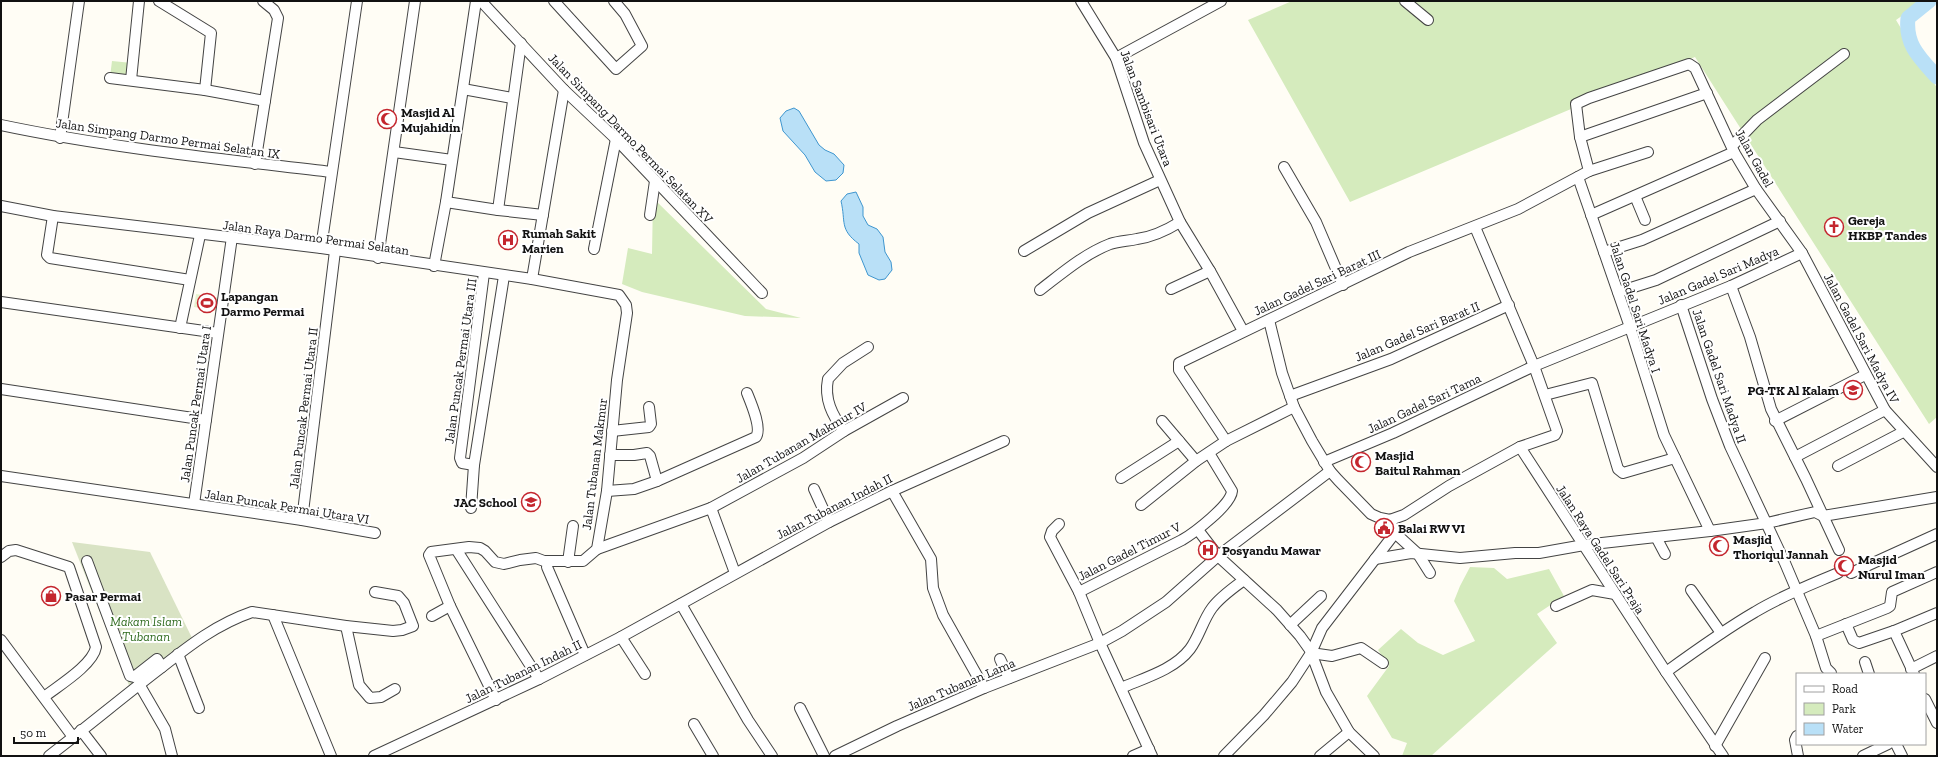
<svg xmlns="http://www.w3.org/2000/svg" width="1938" height="757" viewBox="0 0 1938 757" font-family="'Zilla Slab',serif">
	<rect width="100%" height="100%" fill="#fffdf5"/>
	<!-- green -->
	<g fill="#d5ebbd">
		<polygon points="1292,1 1923,1 1896,20 1937,88 1937,417 1929,424 1695,57 1350,202 1248,20"/>
		<polygon points="112,61 132,63 127,77 110,77"/>
		<polygon points="653,198 766,309 801,318 745,316 642,292 622,284 628,248 652,254"/>
		<polygon points="1470,567 1494,568 1507,579 1549,569 1564,596 1537,614 1557,643 1431,756 1402,756 1407,743 1392,738 1367,696 1389,666 1378,650 1401,629 1418,643 1443,655 1475,641 1454,601 1460,586"/>
	</g>
	<!-- cemetery -->
	<polygon fill="#d9e3c4" points="72,542 150,552 193,640 130,688"/>
	<!-- pitch -->
	<polygon fill="#e6f2cf" points="196,294 221,298 219,311 194,307"/>
	<!-- water -->
	<g fill="#b9e0f7" stroke="#3f96cf">
		<polygon points="794,108 799,111 819,145 825,150 834,154 844,165 843,173 836,180 826,181 815,172 805,155 783,131 780,118 786,111"/>
		<path d="M 856,192 L 863,207 L 863,216 L 868,225 L 877,229 L 883,237 L 885,252 L 891,262 L 892,270 L 885,279 L 879,280 L 868,275 L 859,253 L 859,244 C 839,229 846,222 841,201 L 847,194 Z"/>
	</g>
	<g fill="none" stroke-linecap="round" stroke-linejoin="round">
		<!-- river -->
		<path stroke="#b9e0f7" stroke-width="15" d="M 1929,1 L 1908,18 C 1905,45 1920,58 1937,77"/>
		<!-- minor casing -->
		<g stroke="#444" stroke-width="12">
			<g id="minor">
				<polyline points="159,1 211,33 205,90"/>
				<polyline points="481,1 564,90 616,139 762,293"/>
				<polyline points="554,1 616,69 642,46 625,14 614,1"/>
				<polyline points="1081,1 1116,58 1144,143 1180,222 1210,271 1243,331"/>
				<polyline points="1405,1 1428,20"/>
				<polyline points="1116,58 1221,1"/>
				<polyline points="110,78 205,90 265,101"/>
				<polyline points="131,80 139,1"/>
				<polyline points="463,89 512,98"/>
				<path d="M 1,125 C 110,148 221,159 331,172"/>
				<polyline points="1580,137 1707,93"/>
				<polyline points="60,138 79,1"/>
				<polyline points="1732,146 1757,120 1844,54"/>
				<polyline points="394,152 452,160"/>
				<polyline points="255,164 278,18 274,10 263,1"/>
				<polyline points="1284,167 1316,222 1343,285"/>
				<polyline points="1589,171 1648,152"/>
				<polyline points="1578,177 1630,327 1664,435 1710,531"/>
				<polyline points="1635,196 1645,220"/>
				<polyline points="446,202 498,210 543,215"/>
				<polyline points="1,206 53,216 321,248 532,279 619,295 626,305 627,313 617,380 607,491 597,549 583,561 544,561 536,558 520,560 504,564 495,562 485,551 480,548 469,547 431,552 429,555 450,606 496,700"/>
				<polyline points="498,210 521,43"/>
				<polyline points="650,215 655,181"/>
				<polyline points="1591,215 1734,152"/>
				<polyline points="53,216 47,255 50,258 190,280"/>
				<polyline points="321,248 357,1"/>
				<polyline points="594,249 616,139"/>
				<polyline points="1024,251 1088,213 1160,180"/>
				<polyline points="1604,252 1642,240 1756,189"/>
				<polyline points="378,258 415,1"/>
				<polyline points="434,266 446,202 476,1"/>
				<polyline points="532,279 564,90"/>
				<polyline points="1731,286 1750,337 1771,409 1806,479 1839,550"/>
				<polyline points="1171,289 1210,271"/>
				<path d="M 1040,290 C 1061,274 1084,254 1110,244 C 1119,241 1128,241 1137,239 C 1153,237 1167,230 1180,222"/>
				<polyline points="1618,292 1656,280 1780,221"/>
				<polyline points="1,302 218,333"/>
				<polyline points="1681,305 1712,399 1730,446 1785,563 1816,636 1826,668 1831,673"/>
				<polyline points="1269,320 1282,373 1294,407 1312,441 1330,471 1338,480 1371,514 1380,518 1390,520 1404,515 1449,486 1520,447 1555,435 1557,431 1534,366 1475,227"/>
				<polyline points="180,328 200,235"/>
				<polyline points="1,389 206,420"/>
				<polyline points="1545,395 1592,383 1618,469 1623,473 1675,458"/>
				<polyline points="1290,396 1391,359 1509,305"/>
				<polyline points="1162,421 1196,461"/>
				<polyline points="1775,421 1865,375"/>
				<polyline points="612,431 649,427 651,424 649,407"/>
				<path d="M 844,431 C 832,415 824,399 828,379 L 843,363 L 868,347"/>
				<polyline points="1226,441 1179,370 1179,363 1409,252 1518,209 1589,171 1580,137 1576,104 1589,98 1689,64 1695,68 1734,152 1756,189 1802,253 1885,410 1937,467"/>
				<polyline points="1520,447 1666,672 1723,756"/>
				<polyline points="610,455 634,455 647,453 650,456 657,481"/>
				<polyline points="1795,457 1885,410"/>
				<polyline points="1324,462 1393,433 1534,366 1731,286 1802,253"/>
				<polyline points="474,465 462,463 460,458 484,273"/>
				<polyline points="1838,466 1903,432"/>
				<polyline points="1,476 302,520 375,533"/>
				<polyline points="1121,478 1179,441"/>
				<polyline points="814,489 829,522"/>
				<path d="M 607,491 L 634,489 L 657,481 L 756,437 C 762,428 751,403 747,393"/>
				<polyline points="892,491 931,559 933,588 943,615 984,688"/>
				<polyline points="194,504 232,237"/>
				<polyline points="1141,505 1196,461 1226,441 1294,407"/>
				<polyline points="471,508 474,465 504,276"/>
				<polyline points="711,508 735,573"/>
				<polyline points="302,520 335,251"/>
				<polyline points="1059,524 1052,531 1050,537 1079,592 1100,643 1152,756"/>
				<polyline points="1198,530 1218,556 1277,610 1300,636 1310,650 1326,692 1349,732 1374,756"/>
				<polyline points="1395,533 1418,554 1430,573"/>
				<polyline points="1656,537 1665,554"/>
				<polyline points="456,549 539,679"/>
				<polyline points="597,549 711,508 803,458 844,431 903,398"/>
				<path d="M 1,557 L 9,551 L 16,550 L 69,567 L 96,647 C 93,665 58,686 44,697"/>
				<polyline points="1375,559 1411,553 1460,558 1515,553 1539,553 1584,545 1710,531 1767,523 1815,512 1823,516 1937,497"/>
				<polyline points="87,561 130,676 134,677 157,659 162,667"/>
				<polyline points="568,562 573,526"/>
				<polyline points="547,567 585,655"/>
				<polyline points="1851,573 1937,534"/>
				<polyline points="1691,590 1721,633"/>
				<path d="M 1079,592 L 1182,540 C 1194,533 1231,505 1232,491 L 1209,453"/>
				<polyline points="681,604 748,720 772,756"/>
				<polyline points="1556,606 1592,590 1615,594"/>
				<polyline points="273,615 331,756"/>
				<polyline points="432,616 450,606"/>
				<polyline points="1846,624 1853,640 1859,643 1894,631 1937,613"/>
				<polyline points="1290,625 1321,596"/>
				<polyline points="346,626 359,685 370,698 381,697 395,689"/>
				<polyline points="1894,631 1914,674"/>
				<polyline points="1816,636 1887,608 1890,606 1892,592 1937,572"/>
				<polyline points="621,637 645,674"/>
				<polyline points="1,640 73,737"/>
				<polyline points="1311,653 1332,656 1361,648 1383,663"/>
				<polyline points="178,654 199,708"/>
				<polyline points="1000,659 1009,678"/>
				<polyline points="1865,662 1869,674"/>
				<polyline points="1911,669 1937,656"/>
				<path d="M 1666,672 C 1695,651 1724,630 1755,612 C 1781,596 1810,585 1838,573"/>
				<polyline points="139,684 165,729 172,756"/>
				<path d="M 1121,688 C 1144,678 1174,670 1190,649 C 1199,637 1203,620 1212,608 C 1220,597 1233,588 1244,580"/>
				<polyline points="1925,699 1937,723"/>
				<polyline points="800,708 824,756"/>
				<polyline points="694,724 713,756"/>
				<polyline points="81,730 101,756"/>
				<polyline points="1797,736 1795,740 1798,756"/>
				<polyline points="1896,744 1902,756"/>
				<polyline points="1715,746 1765,658"/>
				<path d="M 49,756 C 87,727 124,696 162,667 C 190,645 217,624 252,612 L 346,626 L 393,631 L 402,630 L 413,626 L 404,603 L 398,596 L 375,592"/>
				<polyline points="374,756 539,679 621,637 829,522 892,491 1004,441"/>
				<polyline points="835,756 897,726 984,688 1100,643 1122,631 1166,602 1218,556 1330,471"/>
				<polyline points="1133,756 1149,749"/>
				<polyline points="1224,756 1264,715 1292,682 1311,653 1322,628 1395,533 1390,520"/>
				<polyline points="1320,756 1349,732"/>
				<polyline points="1863,756 1888,744"/>
			</g>
		</g>
		<!-- minor -->
		<use href="#minor" stroke="#fff" stroke-width="10"/>
	</g>
	<!-- icons -->
	<defs>
		<g id="mosque-ring" transform="scale(1)"><circle r="9.5" fill="#fff" stroke="#c4262e" stroke-width="1.5"/><path d="M3.5-4.9A6 6 0 1 0 3.5 4.9A5 5 0 1 1 3.5-4.9Z" fill="#c4262e"/></g>
		<g id="church-ring" transform="scale(1)"><circle r="9.5" fill="#fff" stroke="#c4262e" stroke-width="1.5"/><path d="M-1.2-6h2.4v3.5h3.3v2.4h-3.3V6h-2.4V-.1h-3.3v-2.4h3.3Z" fill="#c4262e"/></g>
		<g id="hospital-ring" transform="scale(1)"><circle r="9.5" fill="#fff" stroke="#c4262e" stroke-width="1.5"/><path d="M-5-5h3v3.5h4V-5h3V5h-3V1.5h-4V5h-3Z" fill="#c4262e"/></g>
		<g id="stadium-ring" transform="scale(1)"><circle r="9.5" fill="#fff" stroke="#c4262e" stroke-width="1.5"/><path d="M0-5a6.5 5 0 1 0 0 10a6.5 5 0 1 0 0-10ZM-3.5-1.8h7v3.6h-7Z" fill="#c4262e"/></g>
		<g id="school-ring" transform="scale(1)"><circle r="9.5" fill="#fff" stroke="#c4262e" stroke-width="1.5"/><path d="M0-5L7-2L0 1L-7-2ZM-4 1L0 2.5L4 1V4Q0 6-4 4Z" fill="#c4262e"/></g>
		<g id="civic-ring" transform="scale(1)"><circle r="9.5" fill="#fff" stroke="#c4262e" stroke-width="1.5"/><path d="M-.6-6.5H3V-4.5H.6V-3L4-1V1h2V6H-6V1h2V-1L-.6-3ZM-1.2 2.5V6h2.4V2.5Z" fill="#c4262e"/></g>
		<g id="shop-ring" transform="scale(1)"><circle r="9.5" fill="#fff" stroke="#c4262e" stroke-width="1.5"/><path d="M-5-2.5h2.3a2.7 3.5 0 0 1 5.4 0H5L5.5 6h-11ZM-1.5-2.5h3a1.5 2.3 0 0 0-3 0Z" fill="#c4262e"/></g>
	</defs>
	<g fill-rule="evenodd">
		<use href="#mosque-ring" x="387" y="119"/>
		<use href="#church-ring" x="1834" y="227"/>
		<use href="#hospital-ring" x="508" y="240"/>
		<use href="#stadium-ring" x="207" y="303"/>
		<use href="#school-ring" x="1853" y="390"/>
		<use href="#mosque-ring" x="1361" y="462"/>
		<use href="#school-ring" x="531" y="502"/>
		<use href="#civic-ring" x="1384" y="528"/>
		<use href="#mosque-ring" x="1719" y="546"/>
		<use href="#hospital-ring" x="1208" y="550"/>
		<use href="#mosque-ring" x="1844" y="566"/>
		<use href="#shop-ring" x="51" y="596"/>
	</g>
	<g text-anchor="middle" stroke-width="4" stroke-linejoin="round" paint-order="stroke">
		<!-- street labels -->
		<g font-size="13" fill="#111" stroke="#fff">
			<text transform="translate(1147 108) rotate(69)" y="5">Jalan Sambisari Utara</text>
			<text transform="translate(168 138) rotate(8)" y="5">Jalan Simpang Darmo Permai Selatan IX</text>
			<text transform="translate(631 138) rotate(46)" y="5">Jalan Simpang Darmo Permai Selatan XV</text>
			<text transform="translate(1755 158) rotate(61)" y="5">Jalan Gadel</text>
			<text transform="translate(316 237) rotate(8)" y="5">Jalan Raya Darmo Permai Selatan</text>
			<text transform="translate(1718 275) rotate(-23)" y="5">Jalan Gadel Sari Madya</text>
			<text transform="translate(1317 282) rotate(-25)" y="5">Jalan Gadel Sari Barat III</text>
			<text transform="translate(1636 307) rotate(72)" y="5">Jalan Gadel Sari Madya I</text>
			<text transform="translate(1417 331) rotate(-23)" y="5">Jalan Gadel Sari Barat II</text>
			<text transform="translate(1862 338) rotate(62)" y="5">Jalan Gadel Sari Madya IV</text>
			<text transform="translate(460 361) rotate(-82)" y="5">Jalan Puncak Permai Utara III</text>
			<text transform="translate(1720 376) rotate(71)" y="5">Jalan Gadel Sari Madya II</text>
			<text transform="translate(1424 403) rotate(-25)" y="5">Jalan Gadel Sari Tama</text>
			<text transform="translate(195 404) rotate(-82)" y="5">Jalan Puncak Permai Utara I</text>
			<text transform="translate(303 408) rotate(-83)" y="5">Jalan Puncak Permai Utara II</text>
			<text transform="translate(801 442) rotate(-30)" y="5">Jalan Tubanan Makmur IV</text>
			<text transform="translate(594 464) rotate(-83)" y="5">Jalan Tubanan Makmur</text>
			<text transform="translate(287 506) rotate(9)" y="5">Jalan Puncak Permai Utara VI</text>
			<text transform="translate(834 506) rotate(-27)" y="5">Jalan Tubanan Indah II</text>
			<text transform="translate(1601 549) rotate(57)" y="5">Jalan Raya Gadel Sari Praja</text>
			<text transform="translate(1129 551) rotate(-27)" y="5">Jalan Gadel Timur V</text>
			<text transform="translate(523 671) rotate(-26)" y="5">Jalan Tubanan Indah II</text>
			<text transform="translate(961 684) rotate(-23)" y="5">Jalan Tubanan Lama</text>
		</g>
		<!-- poi labels -->
		<g font-size="13" font-weight="bold" fill="#111" stroke="#fff" text-anchor="start">
			<text x="401" y="117">Masjid Al<tspan x="401" dy="15">Mujahidin</tspan></text>
			<text x="1848" y="225">Gereja<tspan x="1848" dy="15">HKBP Tandes</tspan></text>
			<text x="522" y="238">Rumah Sakit<tspan x="522" dy="15">Marien</tspan></text>
			<text x="221" y="301">Lapangan<tspan x="221" dy="15">Darmo Permai</tspan></text>
			<text x="1839" y="395" text-anchor="end">PG-TK Al Kalam</text>
			<text x="1375" y="460">Masjid<tspan x="1375" dy="15">Baitul Rahman</tspan></text>
			<text x="517" y="507" text-anchor="end">JAC School</text>
			<text x="1398" y="533">Balai RW VI</text>
			<text x="1733" y="544">Masjid<tspan x="1733" dy="15">Thoriqul Jannah</tspan></text>
			<text x="1222" y="555">Posyandu Mawar</text>
			<text x="1858" y="564">Masjid<tspan x="1858" dy="15">Nurul Iman</tspan></text>
			<text x="65" y="601">Pasar Permai</text>
		</g>
		<!-- park labels -->
		<g font-size="13" font-style="italic" fill="#2f6b1f" stroke="#fff">
			<text x="146" y="626">Makam Islam<tspan x="146" dy="15">Tubanan</tspan></text>
		</g>
	</g>
	<!-- border -->
	<rect width="1938" height="757" fill="none" stroke="#111111" stroke-width="4"/>
	<!-- legend -->
	<rect x="1796" y="673" width="130" height="72" fill="#ffffff" stroke="#a0a0a0"/>
	<rect x="1804" y="686" width="20" height="6" fill="#ffffff" stroke="#a0a0a0"/>
	<text x="1832" y="693" font-size="12" fill="#111111">Road</text>
	<rect x="1804" y="703" width="20" height="12" fill="#d5ebbd" stroke="#a0a0a0"/>
	<text x="1832" y="713" font-size="12" fill="#111111">Park</text>
	<rect x="1804" y="723" width="20" height="12" fill="#b9e0f7" stroke="#a0a0a0"/>
	<text x="1832" y="733" font-size="12" fill="#111111">Water</text>
	<!-- scale -->
	<path d="M14 737v6h64v-6" fill="none" stroke="#111111" stroke-width="2"/>
	<text x="20" y="737" font-size="12" fill="#111111" stroke="#ffffff" stroke-width="3" paint-order="stroke">50 m</text>
</svg>
